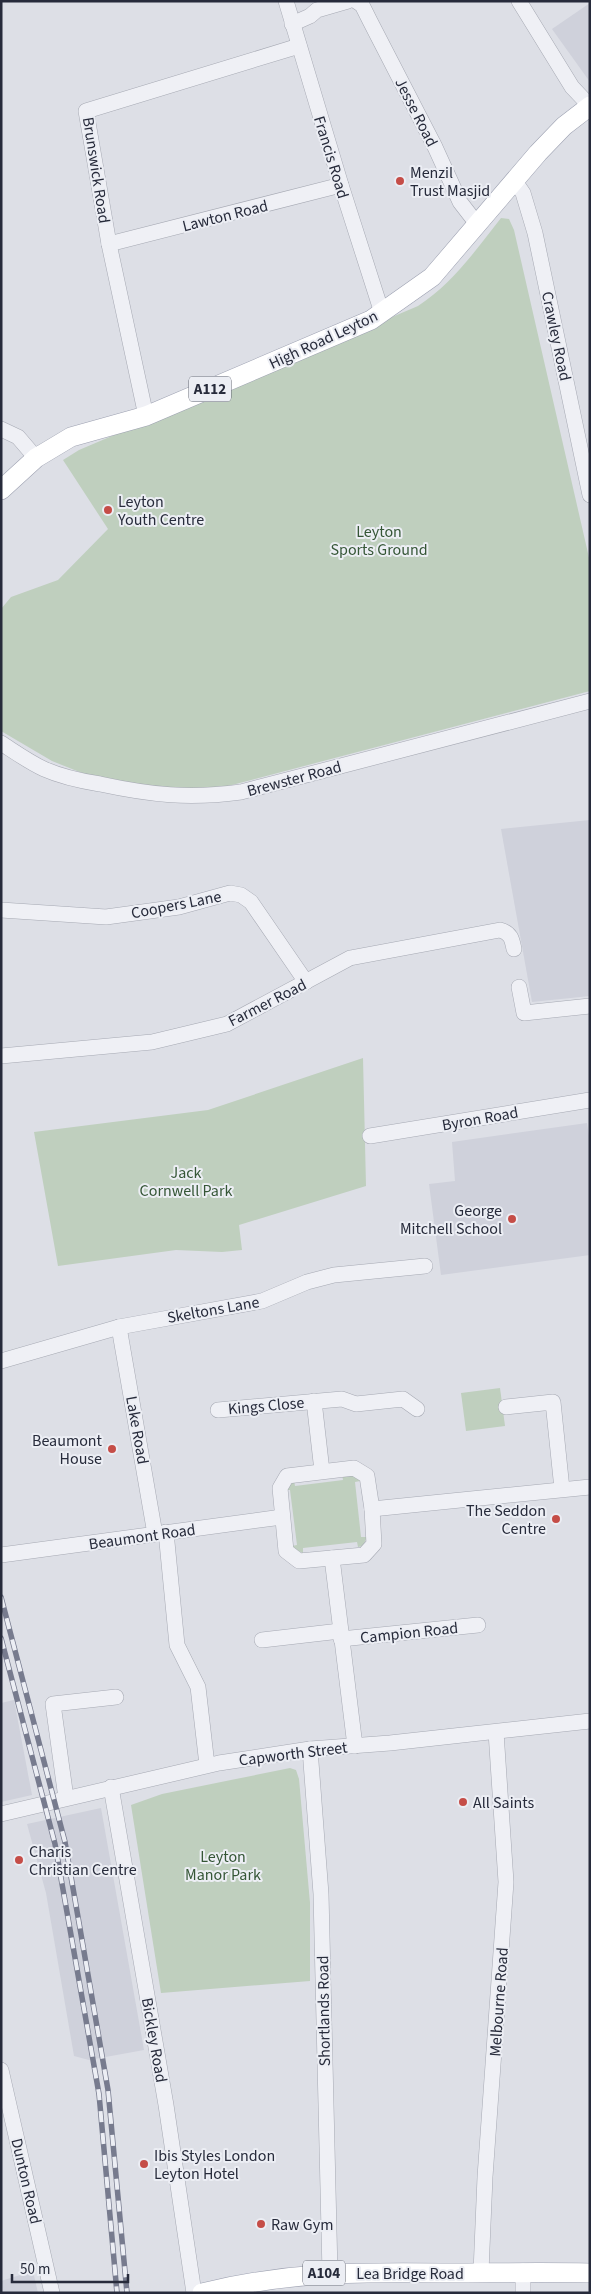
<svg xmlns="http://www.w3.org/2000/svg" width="591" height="2294" viewBox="0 0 591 2294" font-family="'Source Sans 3',sans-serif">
	<rect width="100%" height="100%" fill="#dddfe6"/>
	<!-- built -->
	<g fill="#cfd1db">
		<polygon points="590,3 590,82 552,29"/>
		<polygon points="590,820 590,996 532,1002 501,829"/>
		<polygon points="587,1123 590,1143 590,1255 441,1275 429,1184 455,1181 452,1142"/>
		<polygon points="14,1700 32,1795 1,1802 1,1703"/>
		<polygon points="101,1808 144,2050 89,2060 74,2056 46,1893 27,1824"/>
		<polygon points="33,2271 38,2293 1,2293 1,2281"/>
	</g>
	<!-- green -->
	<g fill="#bfcfbe">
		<path d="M 501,218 L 509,219 L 514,230 L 590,562 L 590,691 L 228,786 L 174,790 L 87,775 L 52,761 L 1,731 L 1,609 L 11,597 L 58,580 L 108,529 L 63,460 L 79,450 L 418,306 C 452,284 476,250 501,218 Z"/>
		<polygon points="363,1058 366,1186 239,1225 242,1250 222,1252 176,1250 58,1266 34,1132 208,1110"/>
		<polygon points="500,1388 505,1426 466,1431 461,1393"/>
		<polygon points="353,1473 360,1479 360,1481 355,1482 361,1537 367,1537 363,1546 358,1547 357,1542 303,1548 303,1553 293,1549 292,1546 297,1545 290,1490 286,1490 294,1480 295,1486 343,1480 342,1474"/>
		<polygon points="290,1768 296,1770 299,1779 310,1903 310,1981 161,1993 131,1805 162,1794"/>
	</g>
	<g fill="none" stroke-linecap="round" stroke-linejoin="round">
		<!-- minor casing -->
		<g stroke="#a6a9b3" stroke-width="16">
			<g id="minor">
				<polyline points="286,1 341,185 382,313"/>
				<polyline points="356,1 362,5 370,21 435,147 460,202 477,224"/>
				<polyline points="519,1 572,87 590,106"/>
				<polyline points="292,24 310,16 317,10 348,1"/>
				<polyline points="514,180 523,193 535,233 590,495"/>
				<polyline points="109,244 341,185"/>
				<polyline points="146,416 109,244 86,111 299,46"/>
				<polyline points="1,429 18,437 36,458"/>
				<path d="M 1,743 C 15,752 29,762 44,769 C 62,777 81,781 100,784 C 151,795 189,799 241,792 L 590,701"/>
				<polyline points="1,910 106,917 179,907 230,893 241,895 251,902 306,982"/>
				<polyline points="519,987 524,1013 590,1006"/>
				<path d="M 1,1056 L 152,1042 L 227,1024 L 350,958 L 500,930 C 511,933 512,939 514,949"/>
				<polyline points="370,1136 590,1100"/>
				<polyline points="119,1327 155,1534"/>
				<polyline points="1,1361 119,1327 262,1301 307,1282 334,1275 425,1266"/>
				<polyline points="314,1401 322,1471"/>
				<polyline points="506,1407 553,1402 562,1489"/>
				<polyline points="218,1410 342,1399 356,1404 403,1399 417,1409"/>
				<polygon points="354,1468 367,1476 372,1509 374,1544 364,1555 299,1561 286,1551 280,1488 287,1476"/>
				<polyline points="372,1509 590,1487"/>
				<polyline points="166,1532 177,1645 198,1687 207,1765"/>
				<polyline points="1,1555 282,1517"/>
				<polyline points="332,1558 355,1746"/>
				<polyline points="341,1639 478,1625"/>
				<polyline points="262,1640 340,1631"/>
				<polyline points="310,1749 321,1894 330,2273"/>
				<polyline points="111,1787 166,2105 194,2293"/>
				<polyline points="66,1798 53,1704 116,1697"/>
				<polyline points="1,1814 219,1763 310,1749 390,1743 590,1721"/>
				<polyline points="1,2070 52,2293"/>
				<polyline points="523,2271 523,2293"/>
				<polyline points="481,2272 485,2177 506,1882 496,1732"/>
			</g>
		</g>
		<!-- major casing -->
		<g stroke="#9da1b1" stroke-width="20">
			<g id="major">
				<polyline points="1,490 36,458 71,437 146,416 371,320 432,277 538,153 564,126 590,106"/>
				<path d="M 202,2293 C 286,2272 355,2272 441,2273 C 490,2273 540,2272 590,2273"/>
			</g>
		</g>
		<!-- minor -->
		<use href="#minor" stroke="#eff0f5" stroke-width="15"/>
		<!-- major -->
		<use href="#major" stroke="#fff" stroke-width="19"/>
		<!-- rail casing -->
		<g stroke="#777b8e" stroke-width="5.5">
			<g id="rail">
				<polyline points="1,1597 65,1842 108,2090 127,2293"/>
				<polyline points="1,1638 55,1844 99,2094 117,2293"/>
			</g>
		</g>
		<!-- rail -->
		<use href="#rail" stroke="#eceef4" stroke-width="4" stroke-dasharray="11" stroke-linecap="butt"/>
	</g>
	<!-- markers -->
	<g fill="#c54d47" stroke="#eceef4" stroke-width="2">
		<circle cx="400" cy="181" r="5"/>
		<circle cx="108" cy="510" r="5"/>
		<circle cx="512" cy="1219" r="5"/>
		<circle cx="112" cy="1449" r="5"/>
		<circle cx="556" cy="1519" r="5"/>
		<circle cx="463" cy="1802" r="5"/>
		<circle cx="19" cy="1860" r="5"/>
		<circle cx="144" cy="2164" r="5"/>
		<circle cx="261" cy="2224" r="5"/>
	</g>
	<g text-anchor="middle" stroke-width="4" stroke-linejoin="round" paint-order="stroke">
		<!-- shield labels -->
		<g fill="#eceef4" stroke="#626672" stroke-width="1">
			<rect x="189" y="376.5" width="42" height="25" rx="4"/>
			<rect x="303" y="2260.5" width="42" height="25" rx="4"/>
		</g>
		<g font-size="15" font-weight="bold" fill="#272b3b">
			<text x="210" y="394">A112</text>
			<text x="324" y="2278">A104</text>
		</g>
		<!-- street labels -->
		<g font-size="16" fill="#272b3b" stroke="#eceef4">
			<text transform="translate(417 112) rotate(63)" y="6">Jesse Road</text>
			<text transform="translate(332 157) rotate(73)" y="6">Francis Road</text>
			<text transform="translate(97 170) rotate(81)" y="6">Brunswick Road</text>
			<text transform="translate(225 215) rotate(-14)" y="6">Lawton Road</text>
			<text transform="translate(557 336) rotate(78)" y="6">Crawley Road</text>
			<text transform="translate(323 339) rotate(-25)" y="6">High Road Leyton</text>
			<text transform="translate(294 778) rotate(-15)" y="6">Brewster Road</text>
			<text transform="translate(176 904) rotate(-11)" y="6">Coopers Lane</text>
			<text transform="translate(267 1002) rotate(-27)" y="6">Farmer Road</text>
			<text transform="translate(480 1118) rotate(-10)" y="6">Byron Road</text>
			<text transform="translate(213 1309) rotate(-10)" y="6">Skeltons Lane</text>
			<text transform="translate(266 1405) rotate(-5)" y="6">Kings Close</text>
			<text transform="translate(138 1430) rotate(80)" y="6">Lake Road</text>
			<text transform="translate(142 1536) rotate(-8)" y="6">Beaumont Road</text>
			<text transform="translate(409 1632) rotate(-6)" y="6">Campion Road</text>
			<text transform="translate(293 1753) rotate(-7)" y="6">Capworth Street</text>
			<text transform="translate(498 2002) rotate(-86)" y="6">Melbourne Road</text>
			<text transform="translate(323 2011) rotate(-91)" y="6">Shortlands Road</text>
			<text transform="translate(155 2040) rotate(80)" y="6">Bickley Road</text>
			<text transform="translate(27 2181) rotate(77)" y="6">Dunton Road</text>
			<text x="410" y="2279">Lea Bridge Road</text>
		</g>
		<!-- poi labels -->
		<g font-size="16" fill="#272b3b" stroke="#eceef4" text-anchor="start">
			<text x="410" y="178">Menzil<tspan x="410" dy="18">Trust Masjid</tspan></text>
			<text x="118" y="507">Leyton<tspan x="118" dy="18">Youth Centre</tspan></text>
			<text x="502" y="1216" text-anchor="end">George<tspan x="502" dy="18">Mitchell School</tspan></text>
			<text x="102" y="1446" text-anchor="end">Beaumont<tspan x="102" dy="18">House</tspan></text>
			<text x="546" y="1516" text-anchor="end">The Seddon<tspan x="546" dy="18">Centre</tspan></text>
			<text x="473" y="1808">All Saints</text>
			<text x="29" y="1857">Charis<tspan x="29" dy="18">Christian Centre</tspan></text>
			<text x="154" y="2161">Ibis Styles London<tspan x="154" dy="18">Leyton Hotel</tspan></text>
			<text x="271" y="2230">Raw Gym</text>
		</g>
		<!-- park labels -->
		<g font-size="16" fill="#355636" stroke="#eceef4">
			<text x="379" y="537">Leyton<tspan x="379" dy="18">Sports Ground</tspan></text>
			<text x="186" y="1178">Jack<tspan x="186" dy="18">Cornwell Park</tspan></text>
			<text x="223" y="1862">Leyton<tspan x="223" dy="18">Manor Park</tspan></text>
		</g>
	</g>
	<!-- border -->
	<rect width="591" height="2294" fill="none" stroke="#272b3b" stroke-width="5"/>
	<!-- scale -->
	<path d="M12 2274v8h116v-8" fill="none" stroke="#272b3b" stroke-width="2.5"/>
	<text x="20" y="2274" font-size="15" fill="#272b3b" stroke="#eceef4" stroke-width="4" paint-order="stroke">50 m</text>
</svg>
